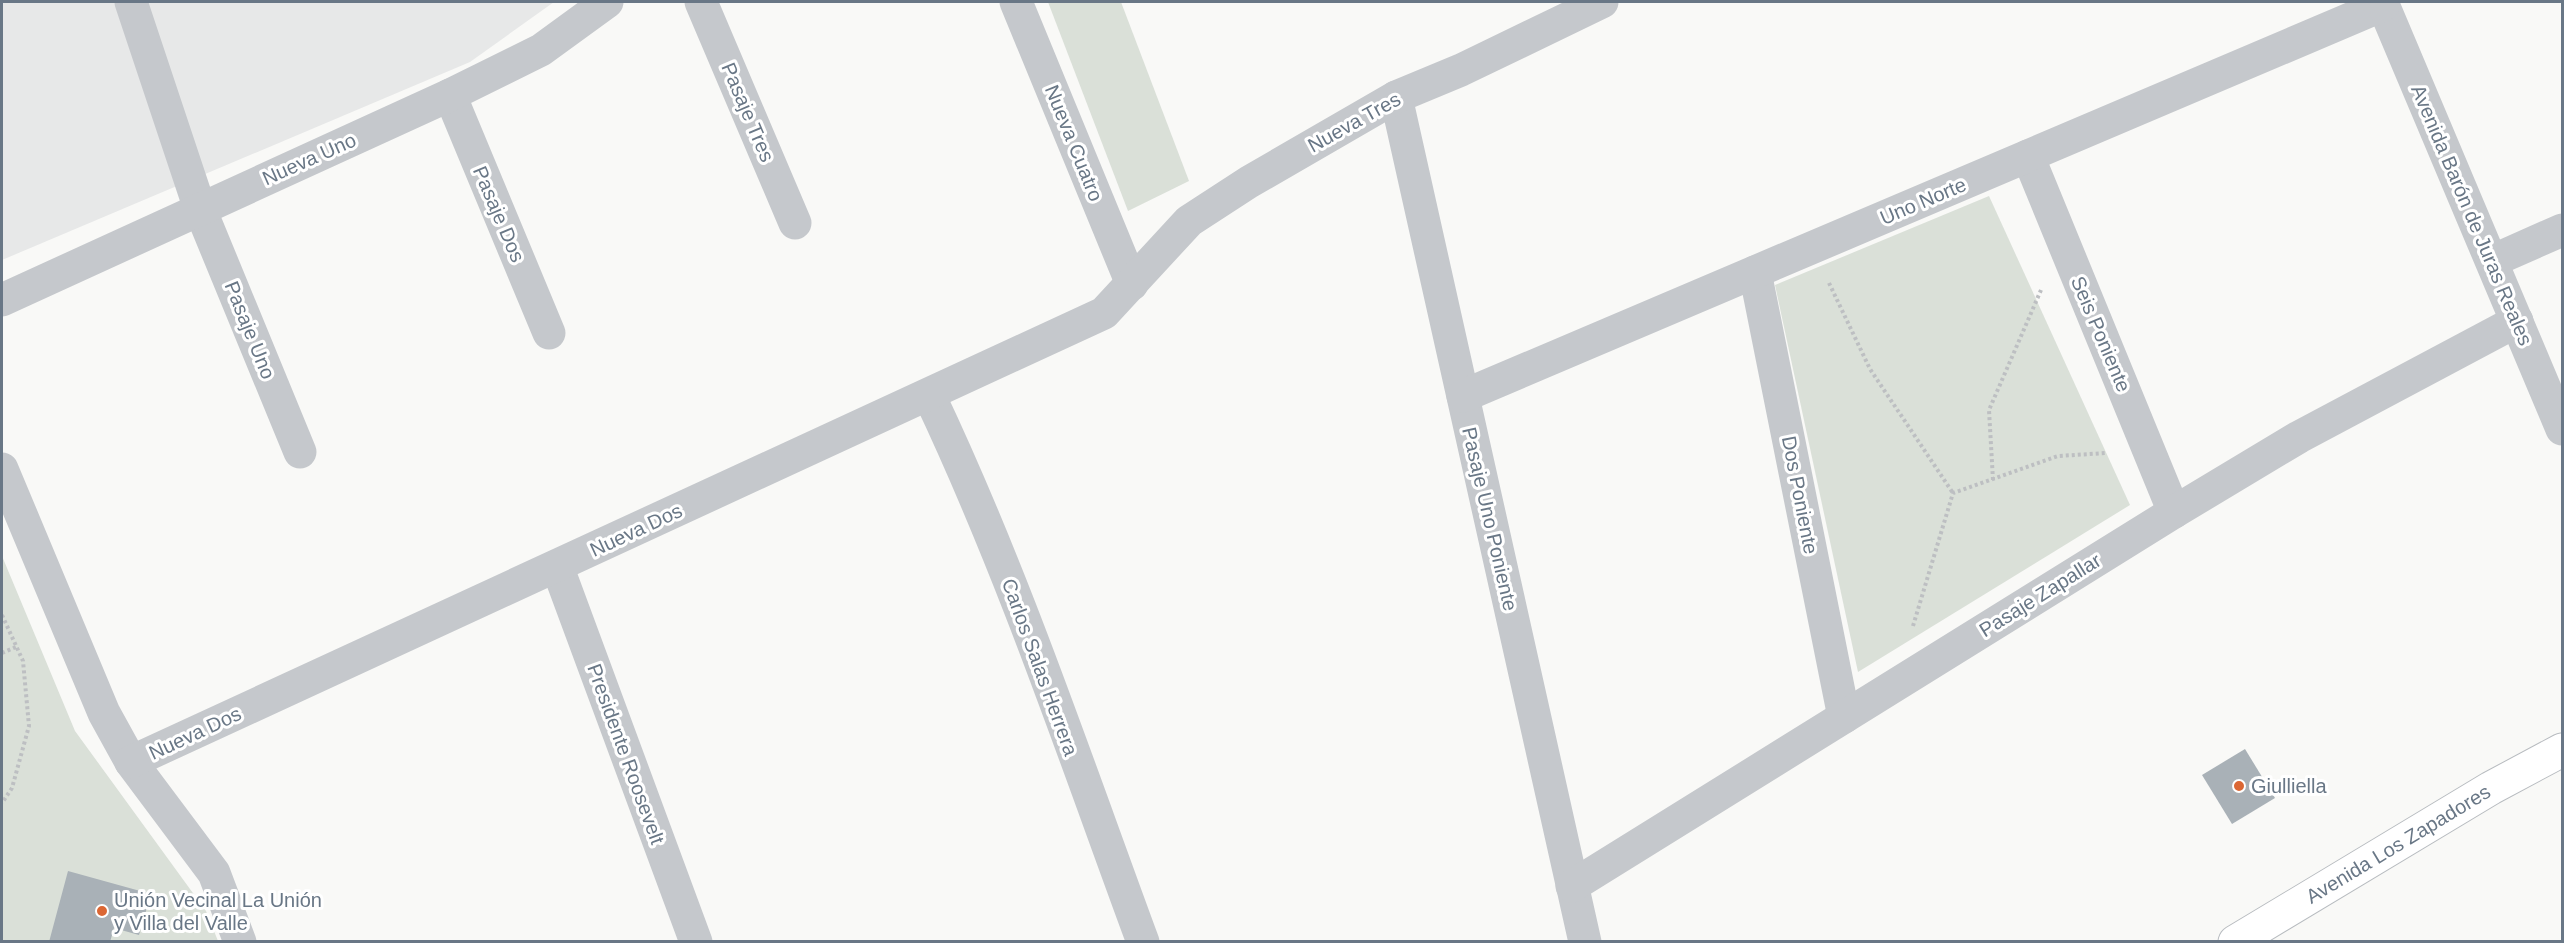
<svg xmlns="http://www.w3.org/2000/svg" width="2564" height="943" viewBox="0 0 2564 943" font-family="Arial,sans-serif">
	<rect width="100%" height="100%" fill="#f9f9f7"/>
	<!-- built -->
	<polygon fill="#e7e8e8" points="2,2 554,2 470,62 2,260"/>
	<!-- green -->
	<g fill="#dae0d8">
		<polygon points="1048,2 1121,2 1189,181 1128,211"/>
		<polygon points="1989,196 2130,505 1858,672 1775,285"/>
		<polygon points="2,556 75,731 206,911 218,941 2,941"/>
	</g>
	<!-- building -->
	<g fill="#a9b1b7">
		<polygon points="2245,749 2275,798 2232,824 2202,775"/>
		<polygon points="68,871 151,894 139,935 114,928 110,942 49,942"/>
	</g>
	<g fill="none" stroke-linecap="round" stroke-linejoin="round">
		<!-- major casing -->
		<g stroke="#b8bcc0" stroke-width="35">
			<polyline id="major" points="2235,942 2491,788 2562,750"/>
		</g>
		<!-- path -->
		<g stroke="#bdbfc2" stroke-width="4" stroke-dasharray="3 3" stroke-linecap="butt">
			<polyline points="1829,283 1870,369 1953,493"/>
			<polyline points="1993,480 1989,410 2041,290"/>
			<polyline points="2,615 23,661 29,726 12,788 2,803"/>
			<polyline points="1913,626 1953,493 2058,456 2106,453"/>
			<polyline points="2,653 16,647"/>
		</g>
		<!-- minor -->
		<g stroke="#c5c8cc" stroke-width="33">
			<polyline points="131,2 200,209 300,452"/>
			<polyline points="701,2 795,223"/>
			<polyline points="1016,2 1132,284"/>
			<polyline points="2382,2 2562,429"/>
			<polyline points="450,95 549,333"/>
			<polyline points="1396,97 1585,942"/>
			<polyline points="2028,156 2174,512"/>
			<polyline points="2492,261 2562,230"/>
			<polyline points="1755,272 1844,717"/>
			<polyline points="2,300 450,95 541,50 607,2"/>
			<path d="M 929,395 C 1013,572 1075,758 1143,942"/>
			<polyline points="1463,396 2383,5"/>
			<polyline points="2,469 104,713 131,762 214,873 240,942"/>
			<polyline points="557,566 696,942"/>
			<polyline points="131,762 1104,313 1189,221 1249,182 1396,97 1461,70 1602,2"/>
			<polyline points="1572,886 2174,512 2299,437 2517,321"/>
		</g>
		<!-- major -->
		<use href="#major" stroke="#fff" stroke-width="33"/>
	</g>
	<!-- markers -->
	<g fill="#db6734" stroke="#fff" stroke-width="2">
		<circle cx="2239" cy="786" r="6"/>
		<circle cx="102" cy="911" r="6"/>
	</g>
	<g text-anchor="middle" stroke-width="6" stroke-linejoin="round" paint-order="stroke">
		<!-- street labels -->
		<g font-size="20" fill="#697786" stroke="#fff">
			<text transform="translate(748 112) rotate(67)" y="7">Pasaje Tres</text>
			<text transform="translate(1354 122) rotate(-29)" y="7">Nueva Tres</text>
			<text transform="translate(1074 143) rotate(68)" y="7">Nueva Cuatro</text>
			<text transform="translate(309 159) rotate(-24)" y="7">Nueva Uno</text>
			<text transform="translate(1923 201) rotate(-23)" y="7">Uno Norte</text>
			<text transform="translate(499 214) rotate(67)" y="7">Pasaje Dos</text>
			<text transform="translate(2472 215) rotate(67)" y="7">Avenida Barón de Juras Reales</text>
			<text transform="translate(250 330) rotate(68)" y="7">Pasaje Uno</text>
			<text transform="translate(2101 334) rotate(67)" y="7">Seis Poniente</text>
			<text transform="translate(1800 495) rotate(79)" y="7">Dos Poniente</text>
			<text transform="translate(1490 519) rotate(77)" y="7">Pasaje Uno Poniente</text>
			<text transform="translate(636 530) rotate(-25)" y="7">Nueva Dos</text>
			<text transform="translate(2040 595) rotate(-32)" y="7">Pasaje Zapallar</text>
			<text transform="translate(1040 667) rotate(70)" y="7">Carlos Salas Herrera</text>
			<text transform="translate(195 733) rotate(-25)" y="7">Nueva Dos</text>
			<text transform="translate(626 754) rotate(70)" y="7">Presidente Roosevelt</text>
			<text transform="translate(2398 844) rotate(-31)" y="7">Avenida Los Zapadores</text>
		</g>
		<!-- poi labels -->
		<g font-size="20" fill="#697786" stroke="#fff" text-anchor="start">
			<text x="2251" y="793">Giulliella</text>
			<text x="114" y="907">Unión Vecinal La Unión<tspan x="114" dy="23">y Villa del Valle</tspan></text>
		</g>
	</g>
	<!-- border -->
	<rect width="2564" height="943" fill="none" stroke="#697786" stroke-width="6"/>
</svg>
